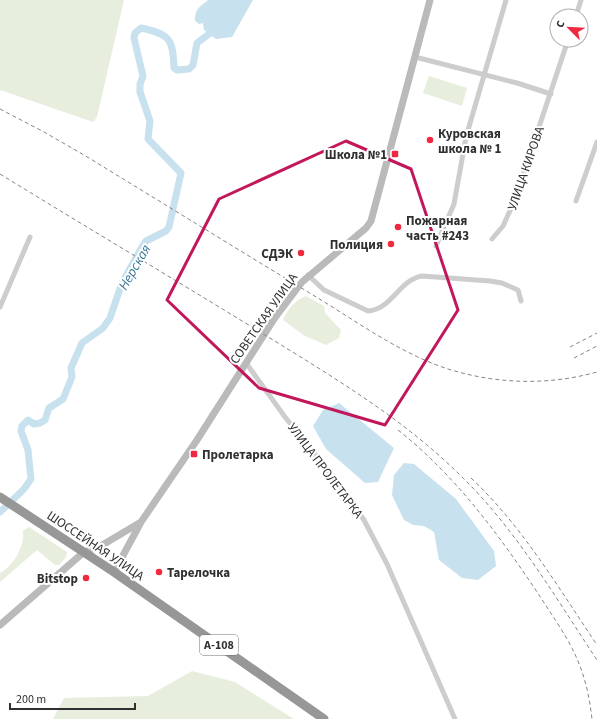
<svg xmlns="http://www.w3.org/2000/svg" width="597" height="719" viewBox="0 0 597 719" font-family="'Source Sans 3',sans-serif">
	<rect width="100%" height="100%" fill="#fff"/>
	<!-- green -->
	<g fill="#e7eedd">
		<polygon points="0,0 124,0 97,117 93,122 0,90"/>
		<polygon points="429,76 467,88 462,106 423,93"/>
		<path d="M 306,296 L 324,306 L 325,313 L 341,330 L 339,338 L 326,345 L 305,336 L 283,320 C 288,309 295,300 306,296 Z"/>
		<path d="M 29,527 L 67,552 L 66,557 L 59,565 L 55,565 L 37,550 L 0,582 L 0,573 C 13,567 25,546 23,531 Z"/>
		<polygon points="192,671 235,682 294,719 53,719 64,698 148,696"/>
	</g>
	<!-- water -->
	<g fill="#c8e1ee">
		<path d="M 208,0 L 253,0 L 232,37 L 216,39 L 204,30 L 203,23 L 199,24 L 195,21 C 195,8 200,7 208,0 Z"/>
		<polygon points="339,403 394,448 378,482 365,483 326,449 313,426 323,410"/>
		<polygon points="404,463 414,464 456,499 494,551 496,566 478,580 462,578 439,560 434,532 424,526 413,525 404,520 392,495 394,475"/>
	</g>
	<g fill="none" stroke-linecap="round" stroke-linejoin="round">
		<!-- river -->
		<path stroke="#c8e1ee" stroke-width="7" d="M 0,512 L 24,489 L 31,479 L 28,450 L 21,431 L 22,426 L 28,420 L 34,424 L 40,423 L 45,420 L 49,408 L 63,399 L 72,377 L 71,368 L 82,343 L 103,328 L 110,318 L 122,283 L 142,247 L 146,241 L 166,231 L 169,227 L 181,173 L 148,139 L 150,121 L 140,92 L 140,84 L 143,76 L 134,38 L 135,33 L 141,28 C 170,34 173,39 174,68 L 177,70 L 189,69 L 193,65 L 197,43 L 209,34 L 212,27"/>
		<!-- street -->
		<g stroke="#cdcdcd" stroke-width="5">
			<polyline points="576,16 581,0"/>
			<polyline points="415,57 517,83 551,94"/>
			<polyline points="576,201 597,142"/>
			<polyline points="492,239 503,226 514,202 568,40"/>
			<polyline points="436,246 454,204 466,137 506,0"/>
			<path d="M 308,275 L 324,290 L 368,311 C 392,309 399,280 422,276 L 490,281 L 502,283 L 518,290 L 521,301"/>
			<polyline points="0,307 30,237"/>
			<polyline points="246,363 285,417 341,487 364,520 387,564 455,719"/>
		</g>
		<!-- secondary -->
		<g stroke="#bababa" stroke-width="7">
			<polyline points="114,572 140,524"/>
			<polyline points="0,625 84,552 99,547 141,522 197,440 274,319 302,282 366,228 371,221 430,0"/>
		</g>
		<!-- highway -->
		<polyline stroke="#979797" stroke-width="9" points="0,497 114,572 324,719"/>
		<!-- rail -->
		<g stroke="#858585" stroke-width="1" stroke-dasharray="4 3" stroke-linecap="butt">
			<path d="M 0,109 L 44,132 L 84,155 C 161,202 237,249 313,295 C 356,321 398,352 445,368 C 494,384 547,386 597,372"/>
			<path d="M 0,174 C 88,228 177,281 265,335 C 333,377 402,418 459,474 C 515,528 554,595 597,660"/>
			<polyline points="570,347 597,333"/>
			<polyline points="574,358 597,346"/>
			<path d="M 398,430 C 456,476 500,536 541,598 C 555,620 572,643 581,669 C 587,685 590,702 592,719"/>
			<path d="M 471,478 C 522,526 558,587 597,645"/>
		</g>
	</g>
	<!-- marked area -->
	<path fill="none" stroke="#c2185b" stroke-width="3" stroke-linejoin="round" d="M 346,141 L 411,169 L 458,310 L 385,425 L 259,388 L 167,300 L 219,199 Z"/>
	<!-- markers -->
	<g fill="#f02941" stroke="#fff" stroke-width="1.5">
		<circle cx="430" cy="140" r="4"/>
		<rect x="391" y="150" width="8" height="8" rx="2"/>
		<circle cx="398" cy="227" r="4"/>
		<circle cx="391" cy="244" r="4"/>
		<circle cx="301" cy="253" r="4"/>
		<rect x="190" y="450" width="8" height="8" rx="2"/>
		<circle cx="159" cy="572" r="4"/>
		<circle cx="86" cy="578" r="4"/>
	</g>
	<g text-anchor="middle" stroke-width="4" stroke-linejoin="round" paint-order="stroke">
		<!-- shield labels -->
		<rect fill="#fff" stroke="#6e6e6e" stroke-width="1" x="200" y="635" width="38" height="20" rx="3"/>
		<g font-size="12" font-weight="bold" fill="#303030">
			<text x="219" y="649">А-108</text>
		</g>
		<!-- poi labels -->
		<g font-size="13" font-weight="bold" fill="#303030" stroke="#fff" text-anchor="start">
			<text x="438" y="138">Куровская<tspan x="438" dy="15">школа № 1</tspan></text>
			<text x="387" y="159" text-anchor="end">Школа №1</text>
			<text x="406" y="225">Пожарная<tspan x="406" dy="15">часть #243</tspan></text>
			<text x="383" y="249" text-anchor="end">Полиция</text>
			<text x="293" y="258" text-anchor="end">СДЭК</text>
			<text x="202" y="459">Пролетарка</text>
			<text x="167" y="577">Тарелочка</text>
			<text x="78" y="583" text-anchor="end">Bitstop</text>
		</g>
		<!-- street labels -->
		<g font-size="13" fill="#303030" stroke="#fff">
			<text transform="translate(525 168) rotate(-71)" y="5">УЛИЦА КИРОВА</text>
			<text transform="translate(263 318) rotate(-55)" y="5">СОВЕТСКАЯ УЛИЦА</text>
			<text transform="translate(326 470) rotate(53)" y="5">УЛИЦА ПРОЛЕТАРКА</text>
			<text transform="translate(96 545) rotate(34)" y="5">ШОССЕЙНАЯ УЛИЦА</text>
		</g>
		<!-- water labels -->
		<g font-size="14" font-style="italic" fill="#387797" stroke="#fff">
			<text transform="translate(134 267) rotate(-60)" y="5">Нерская</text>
		</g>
	</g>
	<!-- north arrow -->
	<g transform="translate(569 28) rotate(294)"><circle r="19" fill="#ffffff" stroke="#acacac"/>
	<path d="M0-3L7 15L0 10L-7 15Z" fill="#f02941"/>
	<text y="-6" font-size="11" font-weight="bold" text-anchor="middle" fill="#303030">С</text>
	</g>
	<!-- scale -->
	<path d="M10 703v6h125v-6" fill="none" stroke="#303030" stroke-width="2"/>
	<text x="16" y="703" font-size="12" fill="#303030" stroke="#ffffff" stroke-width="3" paint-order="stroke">200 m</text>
</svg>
